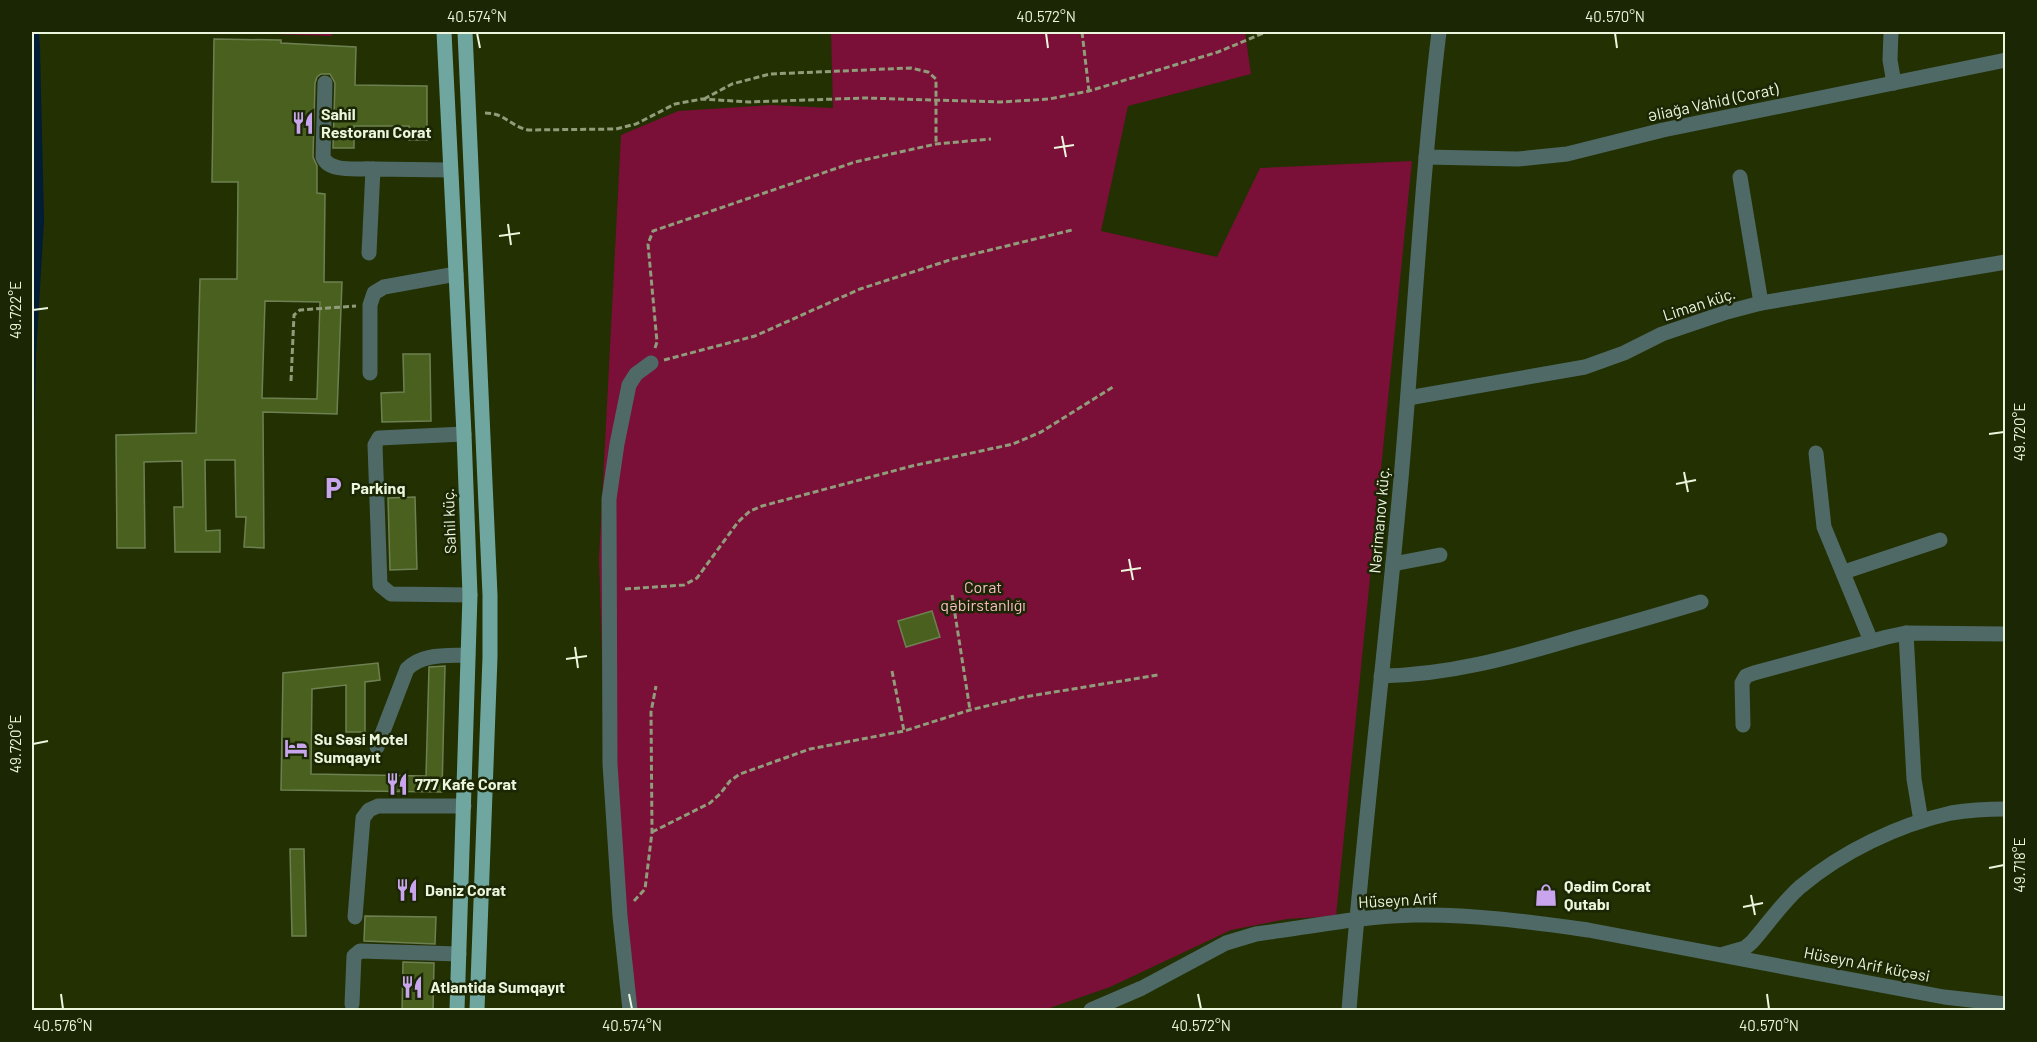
<svg xmlns="http://www.w3.org/2000/svg" width="2037" height="1042" viewBox="0 0 2037 1042" font-family="Barlow,sans-serif">
	<rect width="100%" height="100%" fill="#223002"/>
	<!-- green -->
	<g fill="#7a0f37">
		<polygon points="250,32 332,32 332,36 250,33"/>
		<polygon points="831,32 1245,32 1251,74 1128,106 1101,231 1217,257 1260,168 1412,161 1336,916 1287,919 1231,930 1110,987 1044,1010 624,1010 608,848 599,559 621,135 678,111 771,105 833,108"/>
	</g>
	<!-- water -->
	<g fill="#001c36">
		<polygon points="32,32 39,32 40,49 44,221 36,354 32,545"/>
		<polygon points="32,714 34,930 32,1010"/>
	</g>
	<!-- building -->
	<g fill="#49601f" stroke="#6e8052" stroke-width="1.5" fill-rule="evenodd">
		<path d="M 214,39 L 281,40 L 281,43 L 356,47 L 355,85 L 427,86 L 427,140 L 409,140 L 409,126 L 354,126 L 354,148 L 333,148 L 335,83 L 330,74 L 321,74 L 317,77 L 315,83 L 313,157 L 317,166 L 317,193 L 325,194 L 324,282 L 342,282 L 337,414 L 263,412 L 264,548 L 244,547 L 246,517 L 236,517 L 235,460 L 205,460 L 206,531 L 220,530 L 220,552 L 175,552 L 174,507 L 183,507 L 182,461 L 144,462 L 145,548 L 117,548 L 116,435 L 196,433 L 200,279 L 237,279 L 238,182 L 212,182 ZM 265,301 L 320,302 L 317,399 L 262,398 Z"/>
		<polygon points="403,354 430,354 431,421 382,422 381,393 404,392"/>
		<polygon points="415,497 417,569 390,570 388,498"/>
		<polygon points="932,611 940,637 906,647 898,621"/>
		<polygon points="378,663 380,680 365,682 365,732 346,732 346,685 312,689 311,774 426,776 429,667 445,666 442,792 281,790 283,673"/>
		<polygon points="290,849 304,849 306,936 292,936"/>
		<polygon points="365,916 436,917 435,944 364,941"/>
		<polygon points="403,962 434,963 433,1011 402,1011"/>
	</g>
	<g fill="none" stroke-linecap="round" stroke-linejoin="round">
		<!-- path -->
		<g stroke="#909c7a" stroke-width="3" stroke-dasharray="6 3" stroke-linecap="butt">
			<polyline points="1082,32 1089,91"/>
			<polyline points="704,99 732,84 770,74 911,68 928,72 936,79 936,144"/>
			<path d="M 485,113 C 505,113 510,126 528,130 L 616,129 L 636,124 L 675,104 L 702,99 L 749,102 L 865,98 L 1001,102 L 1049,99 L 1089,91 L 1218,52 L 1266,32"/>
			<polyline points="655,348 657,342 648,244 653,231 855,162 936,144 991,139"/>
			<polyline points="664,360 755,336 860,289 953,259 1072,230"/>
			<polyline points="291,381 294,315 300,310 356,306"/>
			<polyline points="625,589 684,585 697,578 738,522 750,511 762,506 912,466 1013,444 1041,432 1113,387"/>
			<polyline points="952,595 970,710"/>
			<polyline points="892,671 904,731"/>
			<polyline points="652,832 710,803 720,794 730,781 740,774 810,749 904,731 970,710 1024,697 1158,675"/>
			<polyline points="634,901 645,889 652,832 651,712 656,686"/>
		</g>
		<!-- minor -->
		<g stroke="#4f6966" stroke-width="15">
			<polyline points="1891,32 1890,60 1894,83"/>
			<path d="M 325,83 L 323,157 C 329,173 359,168 373,169"/>
			<polyline points="1426,157 1518,159 1567,154 1663,130 2006,60"/>
			<polyline points="1740,177 1761,303"/>
			<polyline points="369,253 373,169 450,170"/>
			<polyline points="370,373 370,305 374,293 384,287 456,274"/>
			<polyline points="1408,398 1585,367 1624,353 1662,334 1727,312 1761,303 2006,262"/>
			<polyline points="464,434 379,438 375,445 380,585 391,594 470,595"/>
			<polyline points="1816,453 1824,527 1871,641"/>
			<polyline points="1393,564 1440,555"/>
			<polyline points="1844,572 1940,540"/>
			<polyline points="1906,633 1914,779 1921,821"/>
			<path d="M 1381,676 C 1448,675 1509,658 1573,639 C 1616,627 1658,615 1701,602"/>
			<polyline points="1743,725 1742,683 1746,676 1754,673 1887,637 1906,633 2006,634"/>
			<path d="M 377,747 L 407,669 C 422,653 447,656 468,655"/>
			<polyline points="355,917 363,818 369,810 378,806 464,806"/>
			<path d="M 1724,954 L 1745,948 L 1752,942 C 1768,924 1782,903 1800,887 C 1842,852 1897,825 1951,813 C 1969,810 1987,809 2006,809"/>
			<polyline points="352,1004 354,956 360,951 459,954"/>
			<polyline points="630,1010 620,916 610,764 609,499 617,444 629,385 636,374 651,363"/>
			<path d="M 1091,1010 L 1142,988 L 1226,943 L 1256,934 C 1309,927 1362,916 1415,915 C 1473,914 1531,922 1588,930 L 1944,997 L 2006,1004"/>
			<path d="M 1349,1010 C 1363,833 1385,657 1401,479 C 1414,330 1421,180 1439,32"/>
		</g>
		<!-- major -->
		<g stroke="#6fa7a0" stroke-width="15">
			<polyline points="444,32 464,434 470,595 457,1010"/>
			<polyline points="465,32 490,595 490,657 477,1010"/>
		</g>
	</g>
	<!-- ticks -->
	<path fill="none" stroke="#ebf6dd" stroke-width="2" d="M 477,33 L 480,48M 1046,33 L 1048,48M 1615,33 L 1617,48M 1062,136 L 1066,157M 1054,148 L 1074,145M 508,224 L 511,245M 499,236 L 520,233M 33,310 L 48,308M 1989,434 L 2004,432M 1684,472 L 1688,492M 1676,484 L 1696,480M 1129,559 L 1133,580M 1121,571 L 1141,568M 575,647 L 578,668M 566,659 L 587,656M 33,744 L 48,741M 1989,868 L 2004,865M 1751,895 L 1755,915M 1743,907 L 1763,903M 61,994 L 63,1009M 629,994 L 632,1009M 1198,994 L 1201,1009M 1767,994 L 1769,1009"/>
	<!-- icons -->
	<defs>
		<g id="restaurant-bare" transform="scale(1.8)"><path d="M-5-6h1v4h1v-4h1v4h1v-4h1v5L-1.5 .5V6h-2V.5L-5-1ZM5-6V6H3V1.5H1.5Q1.5-4 5-6Z" fill="#c9a5ee" stroke="#1a2604" stroke-width="2.5" paint-order="stroke"/></g>
		<g id="parking-bare" transform="scale(1.8)"><path d="M-3.5-5.5H1a3.5 3.5 0 0 1 0 7H-1V5.5H-3.5ZM-1-3.4V-.6H.8a1.4 1.4 0 0 0 0-2.8Z" fill="#c9a5ee" stroke="#1a2604" stroke-width="2.5" paint-order="stroke"/></g>
		<g id="hotel-bare" transform="scale(1.8)"><path d="M-6-4.5h1.5V1H6V5H4.5V3h-9V5H-6ZM-4 0a1.8 1.8 0 1 1 3.6 0ZM.5 0V-2.5h3Q6-2.5 6 0Z" fill="#c9a5ee" stroke="#1a2604" stroke-width="2.5" paint-order="stroke"/></g>
		<g id="shop-bare" transform="scale(1.8)"><path d="M-5-2.5h2.3a2.7 3.5 0 0 1 5.4 0H5L5.5 6h-11ZM-1.5-2.5h3a1.5 2.3 0 0 0-3 0Z" fill="#c9a5ee" stroke="#1a2604" stroke-width="2.5" paint-order="stroke"/></g>
	</defs>
	<g fill-rule="evenodd">
		<use href="#restaurant-bare" x="303" y="123"/>
		<use href="#parking-bare" x="333" y="488"/>
		<use href="#hotel-bare" x="296" y="748"/>
		<use href="#restaurant-bare" x="397" y="784"/>
		<use href="#restaurant-bare" x="407" y="890"/>
		<use href="#shop-bare" x="1546" y="895"/>
		<use href="#restaurant-bare" x="412" y="987"/>
	</g>
	<g text-anchor="middle" stroke-width="5" stroke-linejoin="round" paint-order="stroke">
		<!-- street labels -->
		<g font-size="16" fill="#ebf6dd" stroke="#1a2604">
			<text transform="translate(1713 102) rotate(-12)" y="6">Əliağa Vahid (Corat)</text>
			<text transform="translate(1699 304) rotate(-18)" y="6">Liman küç.</text>
			<text transform="translate(1379 520) rotate(-85)" y="6">Nərimanov küç.</text>
			<text transform="translate(449 521) rotate(-92)" y="6">Sahil küç.</text>
			<text transform="translate(1398 900) rotate(-3)" y="6">Hüseyn Arif</text>
			<text transform="translate(1867 964) rotate(11)" y="6">Hüseyn Arif küçəsi</text>
		</g>
		<!-- poi labels -->
		<g font-size="16" font-weight="bold" fill="#ebf6dd" stroke="#1a2604" text-anchor="start">
			<text x="321" y="120">Sahil<tspan x="321" dy="18">Restoranı Corat</tspan></text>
			<text x="351" y="494">Parkinq</text>
			<text x="314" y="745">Su Səsi Motel<tspan x="314" dy="18">Sumqayıt</tspan></text>
			<text x="415" y="790">777 Kafe Corat</text>
			<text x="1564" y="892">Qədim Corat<tspan x="1564" dy="18">Qutabı</tspan></text>
			<text x="425" y="896">Dəniz Corat</text>
			<text x="430" y="993">Atlantida Sumqayıt</text>
		</g>
		<!-- park labels -->
		<g font-size="16" fill="#f9bac6" stroke="#1a2604">
			<text x="983" y="593">Corat<tspan x="983" dy="18">qəbirstanlığı</tspan></text>
		</g>
	</g>
	<!-- border -->
	<rect width="2037" height="1042" fill="none" stroke="#1a2604" stroke-width="66"/>
	<rect x="33" y="33" width="1971" height="976" fill="none" stroke="#ebf6dd" stroke-width="2"/>
	<g font-size="15" text-anchor="middle" fill="#ebf6dd">
		<text x="477" y="22">40.574°N</text>
		<text x="1046" y="22">40.572°N</text>
		<text x="1615" y="22">40.570°N</text>
		<text transform="translate(16 310) rotate(-90)" y="5">49.722°E</text>
		<text transform="translate(2020 432) rotate(-90)" y="5">49.720°E</text>
		<text transform="translate(16 744) rotate(-90)" y="5">49.720°E</text>
		<text transform="translate(2020 865) rotate(-90)" y="5">49.718°E</text>
		<text x="63" y="1031">40.576°N</text>
		<text x="632" y="1031">40.574°N</text>
		<text x="1201" y="1031">40.572°N</text>
		<text x="1769" y="1031">40.570°N</text>
	</g>
</svg>
